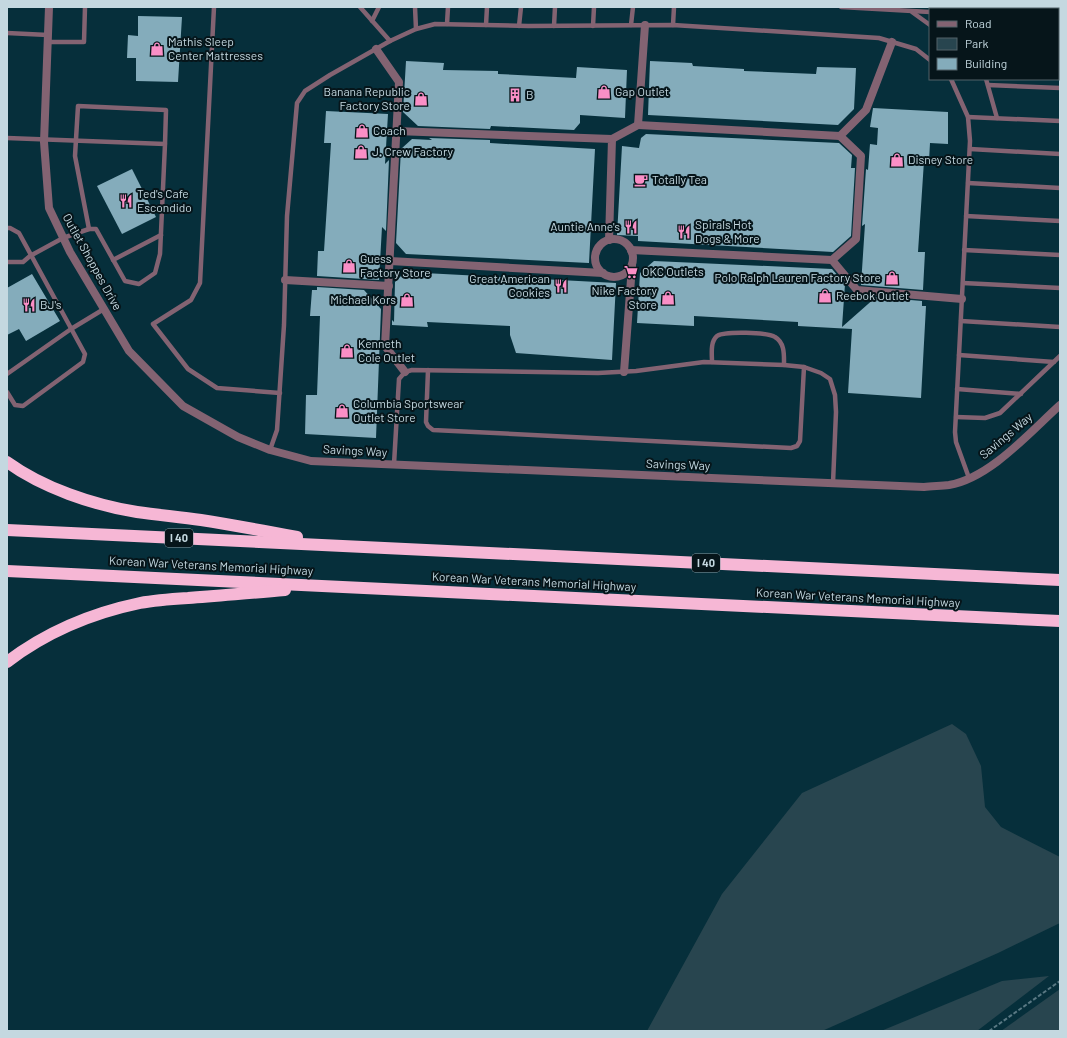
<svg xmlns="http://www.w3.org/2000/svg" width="1067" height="1038" viewBox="0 0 1067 1038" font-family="Barlow,sans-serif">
	<rect width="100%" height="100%" fill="#062f3b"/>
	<!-- green -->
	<g fill="#28454f">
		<polygon points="952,724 966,734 981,766 985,807 1001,827 1060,857 1060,923 998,953 822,1031 647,1031 722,894 802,793"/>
		<polygon points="1049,976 977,1031 881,1031 1002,981"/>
		<polygon points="1060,989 1060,1031 1001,1031"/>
	</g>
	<!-- building -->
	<g fill="#84acbb">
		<polygon points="138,16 182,17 178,82 136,81 136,58 127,58 128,35 138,36"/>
		<polygon points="406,61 444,63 443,70 498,71 498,74 576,78 577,67 627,70 625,118 580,115 580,123 574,130 491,126 490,129 418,126 403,112"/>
		<polygon points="650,61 692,63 693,66 744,69 744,71 816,74 817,67 856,68 854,109 838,125 648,115"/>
		<polygon points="873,108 948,112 948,144 930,143 929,161 924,161 918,252 925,252 923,290 861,285 865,224 862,226 866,169 868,170 870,144 877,145 878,128 870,127"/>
		<polygon points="326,111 388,114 385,164 389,160 386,231 382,227 379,280 317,276 318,251 324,251 331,143 324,143"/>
		<polygon points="646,134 839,143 852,155 851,168 855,168 851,236 833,252 638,241 638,236 617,235 622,146 639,148 641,138"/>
		<polygon points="429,138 490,140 490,143 595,149 589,263 406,254 396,243 401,149 412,139 432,140"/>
		<polygon points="132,169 156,217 122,234 97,186"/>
		<polygon points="654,261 832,269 845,284 842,327 876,297 922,301 922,306 926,306 921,398 848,393 852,329 798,326 798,322 694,316 694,326 637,323 640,273"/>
		<polygon points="405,272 616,283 612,360 516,353 510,335 510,326 427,322 428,327 392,325 392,320 394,322 395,282"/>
		<polygon points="32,274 60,321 26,341 19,329 7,335 7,288"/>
		<polygon points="317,287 364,290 381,309 376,438 305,434 306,395 317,395 320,316 310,316 312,290 317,290"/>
	</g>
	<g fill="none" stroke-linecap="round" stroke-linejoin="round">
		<!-- path -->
		<polyline stroke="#597883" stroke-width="2" stroke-dasharray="4 2" stroke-linecap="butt" points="989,1031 1060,981"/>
		<!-- lane -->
		<g stroke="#836372" stroke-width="4.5">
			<polyline points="214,7 200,283 191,300 153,324 188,369 217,388 280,393"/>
			<polyline points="360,7 390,41 416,29 435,24 528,26 673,25 879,38 916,49 930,60"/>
			<polyline points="415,7 416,29"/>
			<polyline points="841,7 930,12"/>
			<polyline points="984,9 985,7"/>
			<polyline points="912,12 930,25"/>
			<polyline points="372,21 379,7"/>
			<polyline points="1058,21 1060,21"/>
			<polyline points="447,24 448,7"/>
			<polyline points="486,25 487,7"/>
			<polyline points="631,25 633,7"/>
			<polyline points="673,25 674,7"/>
			<polyline points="519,26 521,7"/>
			<polyline points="554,26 555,7"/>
			<polyline points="593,26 594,7"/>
			<polyline points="7,33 48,35"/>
			<polyline points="48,42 84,42 85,7"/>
			<polyline points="1058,52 1060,52"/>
			<polyline points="951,79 968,117 970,141 955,432 956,442 969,478"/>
			<polyline points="986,79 997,118"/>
			<polyline points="988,85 1060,88"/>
			<polyline points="968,117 1060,121"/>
			<polyline points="7,138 165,144 160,254 155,273 139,284 125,281 96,229 89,229 63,238 30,256 23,262 7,262"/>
			<polyline points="970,149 1060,154"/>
			<polyline points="968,183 1060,188"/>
			<polyline points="966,216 1060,221"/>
			<polyline points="7,228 10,228 19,233 85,354 83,362 23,406 15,405 7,392"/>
			<polyline points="89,229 75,156 78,106 166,110 165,144"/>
			<polyline points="964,250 1060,255"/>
			<polyline points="113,260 161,235"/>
			<polyline points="963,283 1060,288"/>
			<polyline points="961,321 1060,327"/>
			<polyline points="959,355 1054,362"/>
			<path d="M 712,362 C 712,354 710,342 717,336 C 724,331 768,332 775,337 C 785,343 784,355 784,365"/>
			<polyline points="428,370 426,422 428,426 433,430 791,448 797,446 800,441 804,367"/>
			<polyline points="7,374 71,329 104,309"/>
			<polyline points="957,389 1021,394"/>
			<polyline points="956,417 985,418 1000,413 1060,356"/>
			<polyline points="270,450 277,430 284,325 287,216 297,103 305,91 330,75 390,41"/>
			<polyline points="394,464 399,379 405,372 412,370 598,373 636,371 704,362 784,365 804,367 821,373 830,379 835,395 836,412 833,483"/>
		</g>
		<!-- street -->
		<g stroke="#836372" stroke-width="8">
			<path d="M 49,7 L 44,142 L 49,208 L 70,252 L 129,351 L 183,406 L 238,437 L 270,450 L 311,461 L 924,487 C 932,486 941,486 949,485 C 990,478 1030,432 1060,405"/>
			<polyline points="645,25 638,125 840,136"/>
			<polyline points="376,49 399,82 385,346 405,372"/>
			<polyline points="396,131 612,139 609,240"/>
			<polyline points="612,139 638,125"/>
			<circle cx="614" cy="258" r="19"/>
			<polyline points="631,250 832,260 857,290 962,299"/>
			<polyline points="832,260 856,239 861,156 840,136 866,110 892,42"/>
			<polyline points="390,261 603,273"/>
			<polyline points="285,280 389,286"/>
			<polyline points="624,372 632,266"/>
		</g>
		<!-- highway -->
		<g stroke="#f6b7d5" stroke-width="12">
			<path d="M 7,462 C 43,488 93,505 137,512 C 158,515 180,517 201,520 C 233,525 265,531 297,537"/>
			<polyline points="7,530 1060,580"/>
			<polyline points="7,571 1060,621"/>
			<path d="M 7,662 C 45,633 92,613 140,603 C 156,600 172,599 188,598 C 221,595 253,593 285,590"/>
		</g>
	</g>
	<!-- icons -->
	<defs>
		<g id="shop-bare" transform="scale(1.08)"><path d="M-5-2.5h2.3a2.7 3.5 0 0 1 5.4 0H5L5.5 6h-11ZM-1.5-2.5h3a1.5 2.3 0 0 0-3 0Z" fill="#fa8fc6" stroke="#06151a" stroke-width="2.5" paint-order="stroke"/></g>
		<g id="building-bare" transform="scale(1.08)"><path d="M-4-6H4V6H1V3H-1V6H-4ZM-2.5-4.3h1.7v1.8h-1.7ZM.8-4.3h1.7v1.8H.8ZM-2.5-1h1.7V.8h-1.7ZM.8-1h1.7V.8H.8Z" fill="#fa8fc6" stroke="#06151a" stroke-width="2.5" paint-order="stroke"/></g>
		<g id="cafe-bare" transform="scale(1.08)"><path d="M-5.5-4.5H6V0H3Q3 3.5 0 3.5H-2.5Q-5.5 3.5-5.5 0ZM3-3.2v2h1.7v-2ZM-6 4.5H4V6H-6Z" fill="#fa8fc6" stroke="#06151a" stroke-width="2.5" paint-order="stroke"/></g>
		<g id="restaurant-bare" transform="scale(1.08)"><path d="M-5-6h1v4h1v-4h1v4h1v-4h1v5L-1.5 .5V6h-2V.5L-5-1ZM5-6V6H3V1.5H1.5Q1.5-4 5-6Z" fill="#fa8fc6" stroke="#06151a" stroke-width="2.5" paint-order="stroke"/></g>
		<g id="supermarket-bare" transform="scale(1.08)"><path d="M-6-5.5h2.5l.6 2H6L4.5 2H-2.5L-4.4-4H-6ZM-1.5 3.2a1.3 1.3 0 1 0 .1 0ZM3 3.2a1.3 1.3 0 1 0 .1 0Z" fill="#fa8fc6" stroke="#06151a" stroke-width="2.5" paint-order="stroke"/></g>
	</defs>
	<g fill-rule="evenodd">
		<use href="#shop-bare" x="157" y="49"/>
		<use href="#shop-bare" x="604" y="92"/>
		<use href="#building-bare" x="515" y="95"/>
		<use href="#shop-bare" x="421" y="99"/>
		<use href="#shop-bare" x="362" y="131"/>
		<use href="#shop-bare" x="361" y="152"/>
		<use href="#shop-bare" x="897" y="160"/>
		<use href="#cafe-bare" x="641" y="180"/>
		<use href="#restaurant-bare" x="126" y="201"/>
		<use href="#restaurant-bare" x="631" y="227"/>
		<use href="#restaurant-bare" x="684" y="232"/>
		<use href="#shop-bare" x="349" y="266"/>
		<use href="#supermarket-bare" x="631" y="272"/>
		<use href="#shop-bare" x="892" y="278"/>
		<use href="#restaurant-bare" x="561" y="286"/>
		<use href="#shop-bare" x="825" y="296"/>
		<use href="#shop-bare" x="668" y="298"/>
		<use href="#shop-bare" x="407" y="300"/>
		<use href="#restaurant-bare" x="29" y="305"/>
		<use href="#shop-bare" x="347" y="351"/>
		<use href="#shop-bare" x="342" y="411"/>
	</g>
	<g text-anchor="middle" stroke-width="4" stroke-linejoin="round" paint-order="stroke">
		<!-- shield labels -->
		<g fill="#06151a" stroke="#8b9ea5" stroke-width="1">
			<rect x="165" y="529" width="28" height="18" rx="3"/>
			<rect x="692" y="554" width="28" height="18" rx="3"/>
		</g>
		<g font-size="11" font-weight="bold" fill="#c4d8e0">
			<text x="179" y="542">I 40</text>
			<text x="706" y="567">I 40</text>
		</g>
		<!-- poi labels -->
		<g font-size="12" fill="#c4d8e0" stroke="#06151a" text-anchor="start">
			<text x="168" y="46">Mathis Sleep<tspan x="168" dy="14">Center Mattresses</tspan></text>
			<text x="410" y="96" text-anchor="end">Banana Republic<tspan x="410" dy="14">Factory Store</tspan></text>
			<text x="615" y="96">Gap Outlet</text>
			<text x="526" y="99">B</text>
			<text x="373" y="135">Coach</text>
			<text x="372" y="156">J. Crew Factory</text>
			<text x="908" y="164">Disney Store</text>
			<text x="652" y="184">Totally Tea</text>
			<text x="137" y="198">Ted's Cafe<tspan x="137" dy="14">Escondido</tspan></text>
			<text x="695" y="229">Spirals Hot<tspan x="695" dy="14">Dogs &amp; More</tspan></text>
			<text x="620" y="231" text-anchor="end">Auntie Anne's</text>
			<text x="360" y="263">Guess<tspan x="360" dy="14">Factory Store</tspan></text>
			<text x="642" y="276">OKC Outlets</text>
			<text x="881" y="282" text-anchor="end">Polo Ralph Lauren Factory Store</text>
			<text x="550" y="283" text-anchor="end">Great American<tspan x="550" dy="14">Cookies</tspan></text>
			<text x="657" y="295" text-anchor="end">Nike Factory<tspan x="657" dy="14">Store</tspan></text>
			<text x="836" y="300">Reebok Outlet</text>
			<text x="396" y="304" text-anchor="end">Michael Kors</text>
			<text x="40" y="309">BJ's</text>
			<text x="358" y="348">Kenneth<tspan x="358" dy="14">Cole Outlet</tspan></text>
			<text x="353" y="408">Columbia Sportswear<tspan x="353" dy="14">Outlet Store</tspan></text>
		</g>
		<!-- street labels -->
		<g font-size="12" fill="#c4d8e0" stroke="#06151a">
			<text transform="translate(92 262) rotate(61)" y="4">Outlet Shoppes Drive</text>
			<text transform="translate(1006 436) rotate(-40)" y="4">Savings Way</text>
			<text transform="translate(355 451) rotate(3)" y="4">Savings Way</text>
			<text transform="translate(678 465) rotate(2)" y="4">Savings Way</text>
			<text transform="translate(211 566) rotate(3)" y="4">Korean War Veterans Memorial Highway</text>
			<text transform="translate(534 582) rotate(3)" y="4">Korean War Veterans Memorial Highway</text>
			<text transform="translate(858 598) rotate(3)" y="4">Korean War Veterans Memorial Highway</text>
		</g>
	</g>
	<!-- border -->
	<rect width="1067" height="1038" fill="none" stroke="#c4d8e0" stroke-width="16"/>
	<!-- legend -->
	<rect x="929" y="8" width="130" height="72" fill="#06151a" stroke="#526369"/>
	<rect x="937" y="21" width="20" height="6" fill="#836372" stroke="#526369"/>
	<text x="965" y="28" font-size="12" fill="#c4d8e0">Road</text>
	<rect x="937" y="38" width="20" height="12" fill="#28454f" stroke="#526369"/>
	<text x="965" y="48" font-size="12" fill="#c4d8e0">Park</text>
	<rect x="937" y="58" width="20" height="12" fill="#84acbb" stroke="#526369"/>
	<text x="965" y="68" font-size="12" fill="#c4d8e0">Building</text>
</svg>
